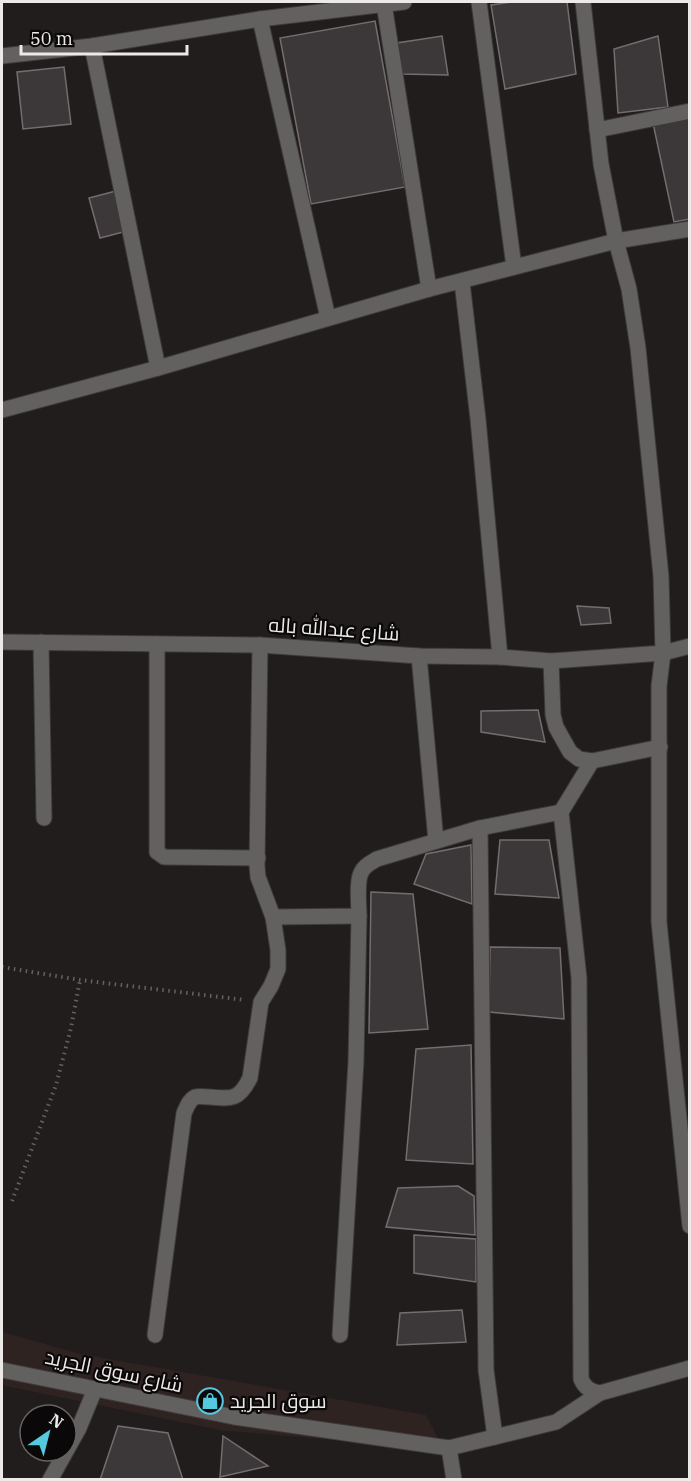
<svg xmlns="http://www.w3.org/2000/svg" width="691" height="1481" viewBox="0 0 691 1481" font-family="'IBM Plex Serif',Cairo,serif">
	<rect width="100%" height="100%" fill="#221d1d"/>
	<!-- built -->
	<polygon fill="#2f2322" points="2,1332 80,1354 426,1415 443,1449 220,1430 6,1386 2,1384"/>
	<!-- building -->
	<g fill="#3c3739" stroke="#736d6f" stroke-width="1.5">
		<polygon points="511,2 567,2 576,74 505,89 491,5"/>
		<polygon points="375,21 405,187 311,204 280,38"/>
		<polygon points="442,36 448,75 401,74 397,43"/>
		<polygon points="658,36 668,107 618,113 614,49"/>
		<polygon points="64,67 71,124 23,129 17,72"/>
		<polygon points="690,117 690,219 674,222 653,123"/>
		<polygon points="116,191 127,231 100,238 89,198"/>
		<polygon points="577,606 609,608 611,623 581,625"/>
		<polygon points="538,710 545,742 481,732 481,711"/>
		<polygon points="500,840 549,840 559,898 495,894"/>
		<polygon points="471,845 472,904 414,884 426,854"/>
		<polygon points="371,892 413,894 428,1029 369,1033"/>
		<polygon points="490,947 560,948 564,1019 489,1012"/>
		<polygon points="471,1045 473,1164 406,1160 416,1049"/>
		<polygon points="458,1186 474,1196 475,1235 386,1227 398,1188"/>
		<polygon points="414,1235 476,1239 476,1282 414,1273"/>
		<polygon points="462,1310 466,1342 397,1345 400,1313"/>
		<polygon points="118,1426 168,1433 183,1480 100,1480"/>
		<polygon points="223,1436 268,1466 220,1477"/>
	</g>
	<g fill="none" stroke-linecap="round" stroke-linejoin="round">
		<!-- minor casing -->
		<g stroke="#3e3a3a" stroke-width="17">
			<g id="minor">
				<polyline points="479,2 514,267"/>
				<polyline points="384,4 429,289"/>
				<polyline points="260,19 328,318"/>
				<polyline points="92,46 158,368"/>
				<polyline points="2,56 92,46 260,19 404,2"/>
				<polyline points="597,130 690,111"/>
				<polyline points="462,282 478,419 500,657"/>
				<polyline points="2,410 158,368 429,289 616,241 690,229"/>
				<polyline points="2,642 260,645 419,656 500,657 551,661 663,653 661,576 638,348 629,289 616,241 601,164 583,2"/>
				<polyline points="41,642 44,818"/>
				<polyline points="157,644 157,852 164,857 258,858"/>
				<polyline points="690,646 663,653 659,686 659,922 690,1226"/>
				<polyline points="419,656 436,841"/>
				<polyline points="551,661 553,715 556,727 570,752 579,759 592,761 660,747"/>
				<path d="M 592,761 L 561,812 L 579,978 L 581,1379 C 585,1388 590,1391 600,1393 L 690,1368"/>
				<polyline points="480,828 486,1370 495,1437"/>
				<path d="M 273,917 L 359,916 C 359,905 356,880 362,871 C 365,865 372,862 377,859 L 480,828 L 561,812"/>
				<path d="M 155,1335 L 184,1113 C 187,1107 189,1100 195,1097 C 199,1096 206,1097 210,1097 C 232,1099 239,1100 250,1078 L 261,1002 L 271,986 L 278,969 L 278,950 L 273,917 L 258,877 L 257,866 L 260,645"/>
				<polyline points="340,1335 356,1061 359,916"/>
				<polyline points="2,1370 234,1417 449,1448 556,1422 600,1393"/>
				<polyline points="449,1448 454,1480"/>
				<polyline points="50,1480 79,1428 95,1389"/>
			</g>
		</g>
		<!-- path -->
		<g stroke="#666161" stroke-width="4" stroke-dasharray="1.5 4.5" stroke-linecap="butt">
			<polyline points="2,967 80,980 245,1000"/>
			<polyline points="12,1201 56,1085 71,1028 80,980"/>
		</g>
		<!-- minor -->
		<use href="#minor" stroke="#63615f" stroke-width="15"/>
	</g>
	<!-- icons -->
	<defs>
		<g id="shop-ring" transform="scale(1.35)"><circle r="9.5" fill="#0a0808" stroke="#55cadf" stroke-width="1.5"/><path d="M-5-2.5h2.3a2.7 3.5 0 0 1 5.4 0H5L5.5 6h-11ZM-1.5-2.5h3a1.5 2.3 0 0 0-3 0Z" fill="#55cadf"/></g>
	</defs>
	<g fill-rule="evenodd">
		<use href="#shop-ring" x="210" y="1401"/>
	</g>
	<g text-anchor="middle" stroke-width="4.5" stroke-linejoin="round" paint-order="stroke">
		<!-- street labels -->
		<g font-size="20" fill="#ede9e9" stroke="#0a0808">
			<text transform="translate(334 629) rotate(4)" y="7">شارع عبدالله باله</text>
			<text transform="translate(114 1371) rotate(12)" y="7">شارع سوق الجريد</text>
		</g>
		<!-- poi labels -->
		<g font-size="20" fill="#ede9e9" stroke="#0a0808" text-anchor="start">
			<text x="230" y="1408">سوق الجريد</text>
		</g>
	</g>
	<!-- border -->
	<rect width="691" height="1481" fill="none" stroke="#ede9e9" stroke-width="6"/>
	<!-- north arrow -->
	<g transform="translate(48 1433) rotate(35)"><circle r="28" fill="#0a0808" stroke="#656262" stroke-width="1.5"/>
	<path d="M0-4.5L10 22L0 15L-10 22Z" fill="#55cadf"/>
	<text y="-9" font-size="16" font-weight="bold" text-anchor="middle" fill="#ede9e9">N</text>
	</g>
	<!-- scale -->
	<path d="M21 45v9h166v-9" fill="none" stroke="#ede9e9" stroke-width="3"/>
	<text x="30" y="45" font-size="18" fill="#ede9e9" stroke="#0a0808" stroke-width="4.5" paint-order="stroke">50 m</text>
</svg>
